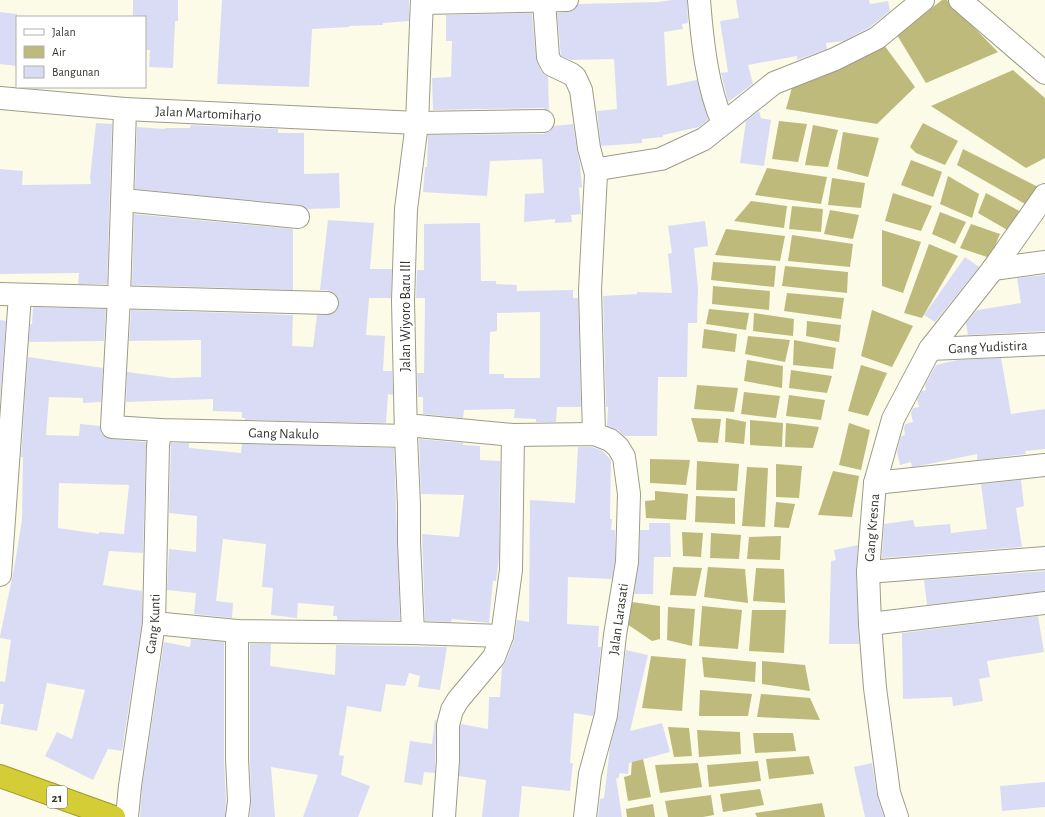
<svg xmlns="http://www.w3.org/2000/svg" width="1045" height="817" viewBox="0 0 1045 817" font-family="'Alegreya Sans',sans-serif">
	<rect width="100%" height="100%" fill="#fcfbe7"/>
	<!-- water -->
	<g fill="#bdba7c">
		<polygon points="942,0 947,0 998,52 926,83 897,35"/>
		<polygon points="884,45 915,87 877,124 786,109 793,84"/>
		<polygon points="1013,70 1045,98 1045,158 1026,168 931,106"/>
		<polygon points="779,121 807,124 798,162 772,159"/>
		<polygon points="923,123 958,141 945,165 916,153 910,147"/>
		<polygon points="813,125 838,130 828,167 805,165"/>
		<polygon points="843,132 879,138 868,177 837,169"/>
		<polygon points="963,149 1038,187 1027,205 957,165"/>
		<polygon points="911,160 942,172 933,197 901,185"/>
		<polygon points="767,168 827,177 821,204 755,195"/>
		<polygon points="948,176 979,194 972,218 940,204"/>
		<polygon points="832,178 865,183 861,208 828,205"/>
		<polygon points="893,193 932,206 921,231 885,221"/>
		<polygon points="986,193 1025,214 1009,231 978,213"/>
		<polygon points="751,201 787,206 784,228 734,221"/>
		<polygon points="792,206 823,209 821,232 789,229"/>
		<polygon points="830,210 859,215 853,239 824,234"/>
		<polygon points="940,212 966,222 955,244 932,234"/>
		<polygon points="971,224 1000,234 990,258 960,248"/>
		<polygon points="726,229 785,236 780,261 715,255"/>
		<polygon points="882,230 921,242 903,293 882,286"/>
		<polygon points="792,235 853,244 850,267 788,261"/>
		<polygon points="929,244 958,256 922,318 904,313"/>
		<polygon points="713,262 776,266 774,287 711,280"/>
		<polygon points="785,266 848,272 847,293 782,286"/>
		<polygon points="713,286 770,291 769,310 712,304"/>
		<polygon points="787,293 844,298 841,319 784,311"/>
		<polygon points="709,309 749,313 746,330 706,324"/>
		<polygon points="872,310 913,326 892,367 861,356"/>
		<polygon points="754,313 794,319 793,336 753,331"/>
		<polygon points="807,321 841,325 839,342 806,336"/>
		<polygon points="704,329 737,334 735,352 702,348"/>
		<polygon points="748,336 790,340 785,362 745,354"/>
		<polygon points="794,340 836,348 833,369 793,365"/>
		<polygon points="747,360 783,366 782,388 744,381"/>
		<polygon points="861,365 887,373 868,416 848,411"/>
		<polygon points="791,370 832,376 827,393 789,388"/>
		<polygon points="697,385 738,388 734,412 694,409"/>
		<polygon points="744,392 780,396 776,418 741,414"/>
		<polygon points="789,395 825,400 821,420 786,416"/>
		<polygon points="691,418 721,419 718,443 698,442"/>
		<polygon points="726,418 746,422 744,444 725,442"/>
		<polygon points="750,420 783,423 782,447 750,445"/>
		<polygon points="786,423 819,427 813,448 785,447"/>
		<polygon points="849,423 870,430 861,470 839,465"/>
		<polygon points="650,459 690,460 686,485 650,483"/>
		<polygon points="697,461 739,464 737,491 696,490"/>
		<polygon points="776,464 802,466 799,498 776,497"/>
		<polygon points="747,467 768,468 765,527 742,526"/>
		<polygon points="833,471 859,476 852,517 818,515"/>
		<polygon points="655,491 688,494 686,520 646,518 645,501 655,500"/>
		<polygon points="696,496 735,498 735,524 695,522"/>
		<polygon points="776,502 795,504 789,528 774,527"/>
		<polygon points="682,532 703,533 701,557 683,556"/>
		<polygon points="711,533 741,535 739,559 710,558"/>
		<polygon points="781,536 780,560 747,559 749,537"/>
		<polygon points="673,567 702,568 696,596 670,595"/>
		<polygon points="708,567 745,569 748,603 704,597"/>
		<polygon points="756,568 784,569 785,603 753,601"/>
		<polygon points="632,602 660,606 660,639 652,641 627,624"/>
		<polygon points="702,606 742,610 738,649 699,646"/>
		<polygon points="668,607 695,609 692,646 667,640"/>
		<polygon points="752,610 786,610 784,653 749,651"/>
		<polygon points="651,656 686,659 682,711 642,708"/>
		<polygon points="702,657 756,662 755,682 704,677"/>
		<polygon points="762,661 805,665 810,691 762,684"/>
		<polygon points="700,690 752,694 748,716 699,716"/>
		<polygon points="761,694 810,698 820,720 757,717"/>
		<polygon points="668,727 689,728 692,756 674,757"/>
		<polygon points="697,730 740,732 741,754 699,757"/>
		<polygon points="753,733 793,733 796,751 755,753"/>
		<polygon points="642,754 651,797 628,801 624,777 631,775 632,760"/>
		<polygon points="809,756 814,774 769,779 766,759"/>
		<polygon points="758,761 761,781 709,787 707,765"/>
		<polygon points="698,763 702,787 660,793 655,765"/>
		<polygon points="760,789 764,805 723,812 720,794"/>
		<polygon points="711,795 714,815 703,817 668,817 665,801"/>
		<polygon points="822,803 825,817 757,817 755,813"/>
		<polygon points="653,804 655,817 627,817 626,809"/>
	</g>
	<!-- building -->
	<g fill="#dadcf5" fill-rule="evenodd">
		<polygon points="133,0 178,0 178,21 175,21 173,68 149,67 150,50 145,50 145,17 133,17"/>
		<polygon points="222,0 409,0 409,21 383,23 383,25 349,26 349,27 312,29 309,87 217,84"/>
		<polygon points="672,0 687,0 688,23 682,24 683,29 664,32 667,86 697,80 708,120 699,127 663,135 663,137 642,139 642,143 601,146 597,111 617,109 614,59 571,60 561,56 557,13 573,11 578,4 658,2"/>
		<polygon points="736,0 869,0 870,4 888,1 890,11 870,27 844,41 826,43 827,49 797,60 797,56 748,65 753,84 728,102 721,73 728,72 720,21 739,18"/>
		<polygon points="0,12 17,14 17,66 0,64"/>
		<polygon points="532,13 536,58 541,71 548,77 549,110 543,108 433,110 432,78 451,77 452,41 446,41 446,15"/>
		<polygon points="759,111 761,118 771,120 764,166 740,163 746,121"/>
		<polygon points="96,123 112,124 107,284 78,284 79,273 0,274 0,169 23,171 22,185 91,184 90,178"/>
		<polygon points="573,124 577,150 580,164 582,187 579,188 581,214 571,215 572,222 555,223 555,219 524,222 525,194 544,193 542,159 490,161 487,196 423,192 425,167 427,167 428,135 543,134 550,131 554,126"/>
		<polygon points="191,125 278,129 278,133 304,133 304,174 339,173 340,208 307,209 305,207 299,205 135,189 137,127 165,129 165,128 190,128"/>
		<polygon points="134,214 293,229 293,290 132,285"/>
		<polygon points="328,220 374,223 370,269 392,269 391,298 369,298 366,335 385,336 383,371 392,371 393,395 388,394 386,423 245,420 245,418 242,418 242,412 213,411 213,399 126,402 127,372 172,378 201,377 201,340 129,341 131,310 293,315 292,346 313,347 317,315 333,314 337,310 339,304 338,297 334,293 327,290 320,290"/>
		<polygon points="705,221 708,246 694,248 698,289 697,323 688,323 687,377 658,377 657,436 624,436 618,430 607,426 608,407 606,407 603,296 637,294 637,292 672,293 668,254 672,253 668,226"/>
		<path d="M 480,223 L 481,281 L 496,281 L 496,284 L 517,285 L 517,291 L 573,290 L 573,298 L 578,298 L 581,407 L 557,407 L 556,422 L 536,422 L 536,419 L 514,418 L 515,409 L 464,410 L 463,418 L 423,414 L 423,397 L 418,397 L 417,373 L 424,373 L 425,298 L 416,298 L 417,270 L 424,270 L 424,224 ZM 540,312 L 540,378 L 504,378 L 504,374 L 489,374 L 490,332 L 497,331 L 497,313 Z"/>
		<polygon points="965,257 979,267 935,322 924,315"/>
		<polygon points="1045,275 1045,331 968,335 966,323 977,310 1021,303 1017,278"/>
		<path d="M 33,307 L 106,309 L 104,341 L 29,342 L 28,357 L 103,368 L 101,402 L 83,403 L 83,398 L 49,397 L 46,435 L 79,436 L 80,424 L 100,426 L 101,433 L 105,437 L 111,439 L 146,442 L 143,553 L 109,551 L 103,585 L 142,591 L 142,622 L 122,751 L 108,749 L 93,780 L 45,756 L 57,732 L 72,739 L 85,690 L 47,683 L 37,731 L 0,724 L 4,704 L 0,704 L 0,681 L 5,682 L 11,640 L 0,638 L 0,636 L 14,569 L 22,520 L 23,457 L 21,457 L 30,324 L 32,324 ZM 59,483 L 129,485 L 124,534 L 99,532 L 99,534 L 58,528 Z"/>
		<polygon points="0,320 6,321 0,400"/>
		<polygon points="1001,358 1011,414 1045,409 1045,449 1025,451 1026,454 977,460 977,454 924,465 912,467 911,462 900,465 897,452 901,436 905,435 904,428 905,424 913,422 911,413 913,408 919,407 917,399 922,391 926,390 925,385 936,365 957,360"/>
		<polygon points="419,439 463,443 463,445 480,446 480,460 500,461 499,557 496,581 493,581 489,623 452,619 451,622 425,621 422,534 459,537 464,495 421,494"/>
		<polygon points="171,443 189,443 189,448 241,453 242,444 394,448 400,620 337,620 337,616 333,616 334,606 298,603 297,618 271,615 273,588 262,587 266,544 223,539 216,601 233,603 232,618 194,614 196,593 167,590 169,549 196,552 197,516 169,513"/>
		<polygon points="578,447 592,447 603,451 611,460 610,519 612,519 611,530 615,530 615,561 612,579 568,577 567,624 599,626 598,647 601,647 594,713 593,716 574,713 570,763 573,763 570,791 522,786 519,817 482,817 486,780 459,776 460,727 461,724 488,729 489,697 500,697 502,667 506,661 514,640 517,620 529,622 530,500 575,503"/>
		<polygon points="1021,480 1024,506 1016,508 1022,547 882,558 884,524 913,520 915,527 950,524 951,533 987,529 981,484"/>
		<polygon points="649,523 670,523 671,557 654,557 653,594 634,594 639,562 640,530 649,530"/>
		<polygon points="858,545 856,572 859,644 829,644 831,561 836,560 834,550"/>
		<polygon points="1045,571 1045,591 927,605 924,580"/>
		<polygon points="1038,616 1044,652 987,661 990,677 979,679 983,701 953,706 952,697 903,699 902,633"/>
		<polygon points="191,639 224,642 224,759 226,801 225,817 140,817 142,788 164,642 190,647"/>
		<polygon points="250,644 271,644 270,666 335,675 336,645 447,647 440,690 418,687 420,676 409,673 405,686 386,684 381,712 347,706 339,755 344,756 341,775 370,786 358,817 303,817 318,775 271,767 275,817 250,817 251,800 250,759"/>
		<polygon points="626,650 648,655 630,731 662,723 670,752 629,763 628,774 620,773 618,779 616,778 622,817 598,817 600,799 604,798 610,747 618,716"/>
		<polygon points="435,720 436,720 435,773 424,772 422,785 404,782 410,741 432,744"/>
		<polygon points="872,763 877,795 884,817 865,817 854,767"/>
		<polygon points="1045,782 1045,807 1002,811 1000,786"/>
	</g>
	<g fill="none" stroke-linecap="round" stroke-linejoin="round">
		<!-- minor casing -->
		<g stroke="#9d9c8a" stroke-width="24">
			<g id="minor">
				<path d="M 699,0 C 702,39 707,88 723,123"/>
				<polyline points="960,0 1045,73"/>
				<polyline points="544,1 548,57 552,65 571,74 575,77 581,90 589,148 596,174"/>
				<polyline points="422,3 567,0"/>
				<path id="s1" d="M 0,98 L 125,109 L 417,123 L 543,121"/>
				<path id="s2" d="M 125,109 L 119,297 L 112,427 L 160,430 L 406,436"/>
				<polyline points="123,200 298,217"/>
				<polyline points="993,269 1045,262"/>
				<polyline points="0,294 327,303"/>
				<path id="s3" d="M 930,349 L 1045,344"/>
				<polyline points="406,425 513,435 594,434 610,440 618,447 624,457 629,494 627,562 615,635 606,715 590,774 585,817"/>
				<polyline points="594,434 590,290 596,174 599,170 605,168 661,159 704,139 774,83 835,59 877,38 923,0"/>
				<polyline points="875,483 1045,465"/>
				<polyline points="868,572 1045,558"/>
				<polyline points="0,575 20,295"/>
				<polyline points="154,623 237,631 413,633 502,636"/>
				<polyline points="870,624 1045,603"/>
				<polyline points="237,631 237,759 239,801 237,817"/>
				<polyline points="413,633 409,542 409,506 406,436 403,301 406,209 417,123 422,0"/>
				<path id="s4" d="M 127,817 L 130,786 L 154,623 L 158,446 L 160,430"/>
				<polyline points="444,817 448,760 448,725 452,710 458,700 494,657 502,636 511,570 513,435"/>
				<path id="s5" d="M 897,817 L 889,793 L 875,688 L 870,624 L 868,572 L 875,483 L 893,419 L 930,349 L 993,269 L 1045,195"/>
			</g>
		</g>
		<!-- highway casing -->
		<g stroke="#9d9833" stroke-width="24">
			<polyline id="highway" points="0,776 114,817"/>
		</g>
		<!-- minor -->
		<use href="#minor" stroke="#fff" stroke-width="22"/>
		<!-- highway -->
		<use href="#highway" stroke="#d4cd35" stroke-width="22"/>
	</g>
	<g text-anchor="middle" stroke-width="4" stroke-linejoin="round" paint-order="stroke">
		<!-- shield labels -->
		<rect fill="#fff" stroke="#73736e" stroke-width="1" x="47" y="786" width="20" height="22" rx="3"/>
		<g font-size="13" font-weight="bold" fill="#373730">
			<text x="57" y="802">21</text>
		</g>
		<!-- street labels -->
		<g font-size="14" fill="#373730" stroke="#fff">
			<text dy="5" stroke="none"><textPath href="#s1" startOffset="209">Jalan Martomiharjo</textPath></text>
			<text transform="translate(405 316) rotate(-90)" y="5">Jalan Wiyoro Baru III</text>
			<text dy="5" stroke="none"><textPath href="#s3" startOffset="58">Gang Yudistira</textPath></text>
			<text dy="5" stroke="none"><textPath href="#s2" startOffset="490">Gang Nakulo</textPath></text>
			<text dy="5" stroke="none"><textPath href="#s5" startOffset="292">Gang Kresna</textPath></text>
			<text transform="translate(618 619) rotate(-82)" y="5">Jalan Larasati</text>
			<text dy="5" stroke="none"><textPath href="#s4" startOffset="195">Gang Kunti</textPath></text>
		</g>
	</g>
	<!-- legend -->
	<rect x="16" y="16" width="130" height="72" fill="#ffffff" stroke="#afafac"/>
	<rect x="24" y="29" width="20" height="6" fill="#ffffff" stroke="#afafac"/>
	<text x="52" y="36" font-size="12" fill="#373730">Jalan</text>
	<rect x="24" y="46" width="20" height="12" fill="#bdba7c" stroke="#afafac"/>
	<text x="52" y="56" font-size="12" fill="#373730">Air</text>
	<rect x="24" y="66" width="20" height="12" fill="#dadcf5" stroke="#afafac"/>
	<text x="52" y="76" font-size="12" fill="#373730">Bangunan</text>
</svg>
